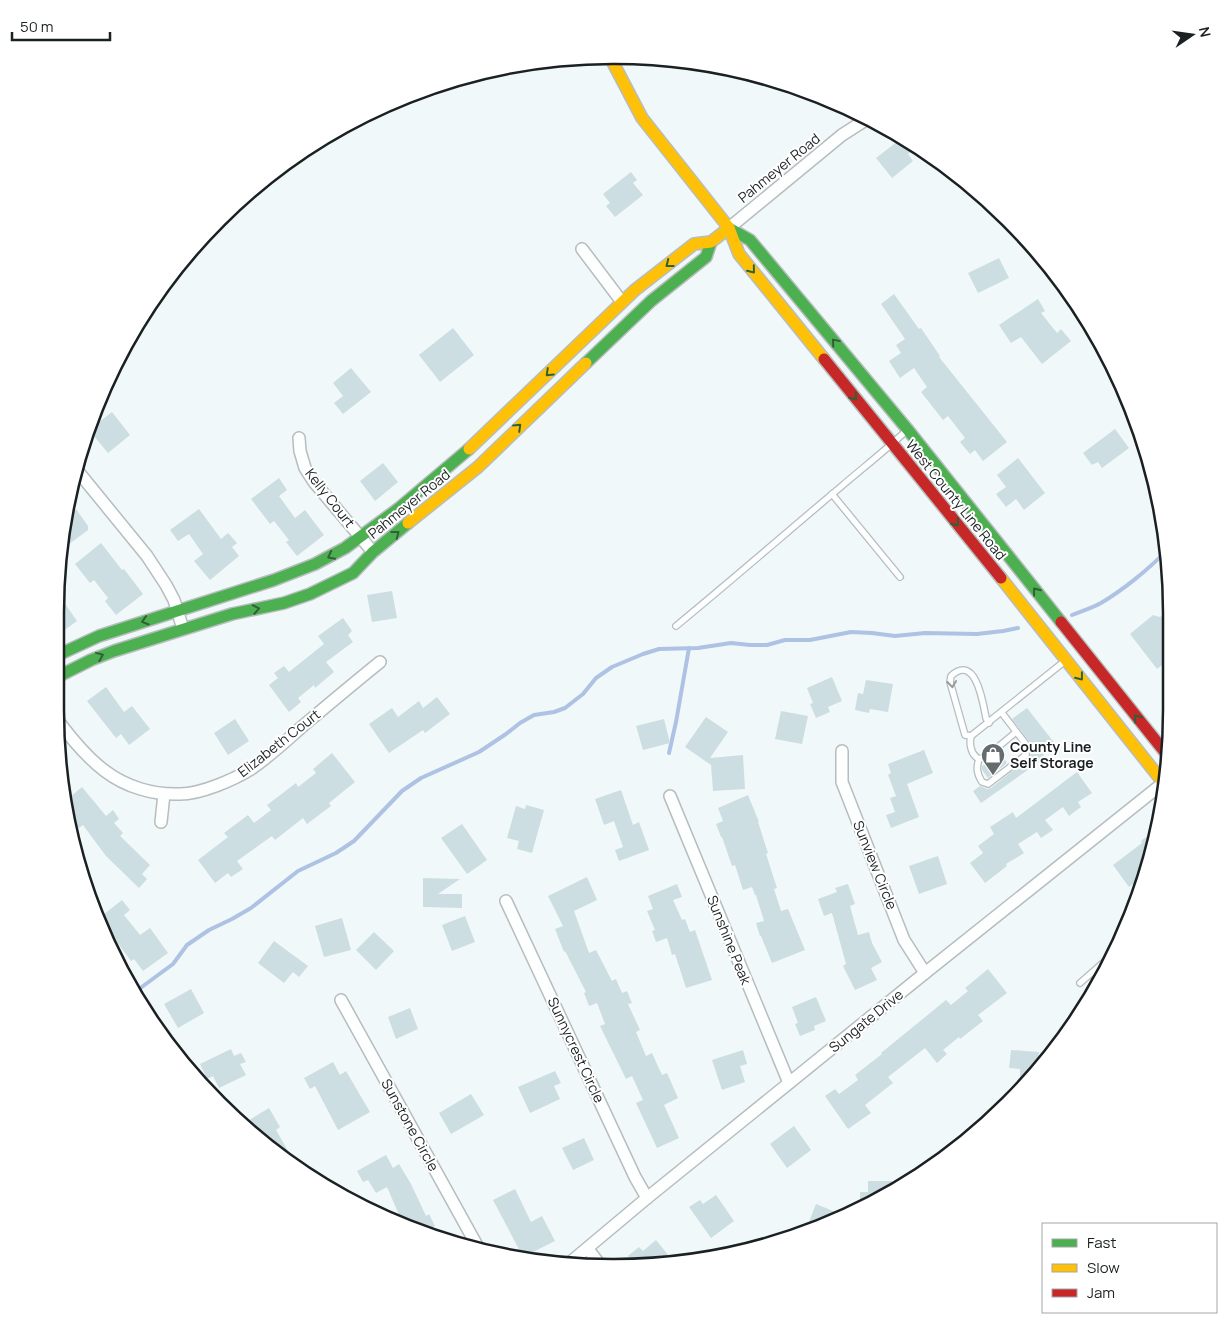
<svg xmlns="http://www.w3.org/2000/svg" width="1227" height="1323" viewBox="0 0 1227 1323" font-family="Manrope,sans-serif">
	<rect width="100%" height="100%" fill="#f1f8fa"/>
	<g fill="none" stroke-linecap="round" stroke-linejoin="round">
		<!-- stream -->
		<g stroke="#aec2e4" stroke-width="4">
			<path d="M 1072,615 C 1082,611 1092,608 1101,603 C 1123,590 1149,569 1166,551"/>
			<polyline points="669,753 676,722 689,648"/>
			<polyline points="135,992 173,964 187,945 209,930 232,919 251,908 298,871 336,853 354,841 402,791 421,778 479,752 506,734 520,723 534,715 554,712 565,708 583,694 596,678 612,667 643,654 659,649 698,648 731,643 750,645 767,645 785,640 810,640 851,632 872,633 895,636 925,633 977,634 1003,631 1018,628"/>
		</g>
	</g>
	<!-- building -->
	<g fill="#ccdee1">
		<polygon points="902,138 918,146 908,154 913,161 892,178 876,158"/>
		<polygon points="631,172 637,180 633,183 643,195 615,217 606,206 610,203 603,194"/>
		<polygon points="999,258 1009,278 978,293 968,273"/>
		<polygon points="894,294 919,329 921,328 940,356 939,357 1007,442 983,461 975,450 970,454 960,442 965,438 948,416 943,420 921,392 927,387 914,368 900,378 889,361 901,353 896,345 905,339 881,304"/>
		<polygon points="1038,299 1045,311 1041,313 1057,333 1061,329 1071,341 1042,364 1021,337 1011,343 999,325"/>
		<polygon points="453,328 474,355 440,382 419,355"/>
		<polygon points="351,368 371,392 343,414 334,403 343,396 333,383"/>
		<polygon points="112,412 130,435 108,453 89,430"/>
		<polygon points="1115,429 1129,448 1102,468 1098,462 1092,465 1083,453"/>
		<polygon points="1018,458 1045,493 1024,510 1016,499 1006,507 996,494 1006,487 997,475"/>
		<polygon points="383,463 398,482 375,501 360,481"/>
		<polygon points="279,478 287,490 279,496 295,518 305,510 324,535 297,556 286,542 289,540 274,521 270,524 251,499"/>
		<polygon points="76,509 88,526 88,530 64,548 65,517"/>
		<polygon points="199,509 221,539 228,533 237,543 232,547 239,556 210,580 194,561 203,554 189,534 178,541 170,530"/>
		<polygon points="101,543 122,570 124,569 143,594 116,615 105,601 108,598 94,580 90,583 75,564"/>
		<polygon points="392,591 397,618 372,622 367,595"/>
		<polygon points="61,598 77,621 59,634"/>
		<polygon points="1171,608 1171,658 1157,669 1130,634 1153,615 1160,617"/>
		<polygon points="343,618 352,631 348,635 353,642 326,662 334,672 315,688 314,685 298,698 301,702 289,712 269,685 278,678 274,673 284,666 289,672 324,644 318,636"/>
		<polygon points="832,677 842,701 828,707 830,712 816,718 810,704 813,703 807,688"/>
		<polygon points="866,680 893,684 888,712 870,709 869,713 855,710 858,693 863,694"/>
		<polygon points="106,687 124,712 132,706 150,729 129,745 121,734 116,738 87,701"/>
		<polygon points="437,697 450,714 425,733 423,730 389,753 369,724 392,708 398,717 419,701 423,708"/>
		<polygon points="1027,708 1056,745 1040,758 1042,760 981,803 973,791 980,786 987,789 991,788 1030,757 1031,748 1029,741 1012,719"/>
		<polygon points="781,711 808,716 802,744 775,739"/>
		<polygon points="706,717 728,732 710,758 743,755 745,789 713,791 711,765 685,747"/>
		<polygon points="235,719 249,741 228,755 214,733"/>
		<polygon points="664,719 670,743 643,750 636,726"/>
		<polygon points="924,750 933,773 907,784 919,817 891,828 886,815 895,812 890,798 896,796 888,775 891,773 888,764"/>
		<polygon points="1021,752 988,778 982,770 982,766 1000,753 1007,763"/>
		<polygon points="332,753 355,782 329,803 331,806 307,824 303,818 275,840 272,836 237,861 243,869 231,877 228,873 215,883 198,860 228,837 224,833 248,815 254,823 271,810 267,805 296,783 298,787 316,773 313,769"/>
		<polygon points="1077,772 1092,793 1078,802 1081,807 1069,816 1063,807 1045,820 1053,830 1041,838 1037,832 1018,844 1024,853 1006,864 1007,866 985,883 970,863 983,853 978,846 994,834 990,827 1013,812 1016,818"/>
		<polygon points="82,787 106,816 113,810 119,819 114,823 123,833 120,836 150,865 142,874 147,879 139,888 106,856 83,825 79,828 65,811 64,802"/>
		<polygon points="621,790 633,825 639,822 649,850 619,861 615,850 623,847 614,821 604,825 595,799"/>
		<polygon points="748,795 759,822 758,822 768,853 766,854 777,888 774,889 781,911 788,909 805,950 772,963 761,936 760,936 756,923 764,921 756,895 755,895 752,887 743,890 735,865 732,866 722,837 721,837 716,824 723,821 718,808"/>
		<polygon points="526,805 544,810 532,853 517,849 519,841 507,838 516,806 525,809"/>
		<polygon points="462,824 487,860 467,874 441,838"/>
		<polygon points="1156,829 1151,854 1143,858 1148,864 1146,875 1129,887 1113,865 1142,843 1141,841"/>
		<polygon points="938,856 947,884 919,894 909,866"/>
		<polygon points="587,877 597,900 574,911 589,953 596,950 612,981 616,979 622,993 627,991 632,1003 628,1004 640,1030 636,1032 646,1056 652,1053 662,1075 667,1073 678,1098 664,1105 679,1138 657,1148 636,1103 643,1100 632,1076 626,1079 600,1026 605,1024 597,1003 589,1006 584,993 586,992 565,951 564,952 555,929 563,926 548,896"/>
		<polygon points="423,878 460,879 438,894 462,894 462,908 423,907"/>
		<polygon points="677,884 682,897 673,900 682,920 685,919 690,932 695,930 712,980 686,988 675,954 672,955 667,938 656,942 652,931 655,930 647,911 653,909 648,896"/>
		<polygon points="848,884 855,904 850,906 858,935 869,932 872,943 882,962 871,968 877,980 855,990 843,966 846,964 832,913 824,916 818,899 837,892 835,888"/>
		<polygon points="122,900 130,910 124,915 140,935 150,928 168,953 143,971 134,959 131,961 114,938 111,941 104,933 99,918"/>
		<polygon points="465,916 475,942 452,951 442,925"/>
		<polygon points="342,918 351,950 324,957 315,926"/>
		<polygon points="374,932 394,951 376,970 356,950"/>
		<polygon points="274,941 308,966 299,977 293,972 284,983 258,963"/>
		<polygon points="988,969 1007,993 978,1015 983,1021 960,1039 959,1037 943,1050 947,1054 937,1063 925,1048 888,1077 893,1083 865,1105 871,1113 848,1129 825,1096 835,1089 839,1094 858,1080 855,1075 882,1054 881,1053 946,1000 951,1005 968,991 965,988"/>
		<polygon points="191,989 204,1013 178,1028 164,1004"/>
		<polygon points="816,997 826,1021 814,1026 815,1030 800,1036 795,1024 798,1023 792,1007"/>
		<polygon points="410,1008 418,1029 396,1039 388,1017"/>
		<polygon points="231,1049 234,1056 241,1053 246,1062 240,1064 246,1075 219,1088 213,1076 207,1079 200,1064"/>
		<polygon points="743,1050 747,1064 740,1066 745,1082 722,1090 712,1060"/>
		<polygon points="1011,1050 1039,1052 1037,1073 1033,1078 1020,1077 1020,1069 1009,1068"/>
		<polygon points="333,1062 340,1075 346,1071 370,1112 338,1130 315,1086 310,1089 304,1078"/>
		<polygon points="555,1071 561,1083 554,1086 560,1099 530,1113 518,1087"/>
		<polygon points="471,1094 484,1115 451,1134 439,1113"/>
		<polygon points="269,1108 280,1127 276,1130 295,1163 245,1130 241,1125"/>
		<polygon points="794,1126 811,1150 787,1168 770,1144"/>
		<polygon points="584,1138 594,1160 573,1170 562,1148"/>
		<polygon points="386,1155 393,1168 399,1164 411,1184 426,1216 429,1214 435,1226 433,1227 438,1237 403,1224 387,1187 376,1193 368,1180 363,1182 357,1171"/>
		<polygon points="868,1181 892,1181 893,1190 860,1208 860,1192 868,1192"/>
		<polygon points="515,1189 531,1222 542,1216 555,1241 523,1257 493,1200"/>
		<polygon points="716,1195 734,1221 711,1238 689,1207 700,1200 703,1204"/>
		<polygon points="816,1204 845,1216 827,1226 805,1232"/>
		<polygon points="656,1240 673,1261 628,1264 632,1260 628,1256 639,1247 643,1251"/>
	</g>
	<g fill="none" stroke-linecap="round" stroke-linejoin="round">
		<!-- lane casing -->
		<g stroke="#b7bdbf" stroke-width="8">
			<g id="lane">
				<polyline points="832,494 900,577"/>
				<path d="M 676,626 C 732,580 787,532 843,485 C 864,467 886,450 907,430"/>
				<path d="M 1016,732 L 986,757 L 979,759 C 971,755 969,744 971,736 L 1065,661"/>
				<path d="M 971,736 L 965,735 L 950,682 L 951,676 C 976,653 983,703 986,718 L 989,723"/>
				<path d="M 979,759 C 976,768 977,774 982,782 L 988,784 L 1026,755 L 1026,748 L 1025,743 L 1002,713"/>
				<polyline points="1080,983 1112,955"/>
			</g>
		</g>
		<!-- street casing -->
		<g stroke="#b7bdbf" stroke-width="14">
			<g id="street">
				<polyline points="729,228 842,135 867,119"/>
				<polyline points="582,249 622,302"/>
				<polyline points="1066,288 1079,305"/>
				<polyline points="299,438 300,451 305,468 314,482 373,552"/>
				<polyline points="76,469 147,556 166,585 174,600 183,629"/>
				<path d="M 56,718 C 70,737 86,757 105,771 C 126,787 153,795 180,794 C 201,794 233,780 251,769 C 270,756 287,740 304,725 C 329,704 354,683 380,662"/>
				<polyline points="842,751 842,782 904,940 925,973"/>
				<polyline points="670,796 789,1083"/>
				<polyline points="161,822 164,794"/>
				<polyline points="506,901 635,1177 647,1198"/>
				<polyline points="341,1000 480,1251"/>
				<polyline points="588,1249 600,1265"/>
				<polyline points="567,1265 647,1198 925,973 1167,780"/>
			</g>
		</g>
		<!-- fast casing -->
		<g stroke="#b7bdbf" stroke-width="14">
			<g id="fast">
				<polyline points="729,228 750,240 908,430 1061,622"/>
				<polyline points="586,363 651,301 706,257 711,242"/>
				<polyline points="58,655 99,636 274,580 315,564 345,548 398,509 469,449"/>
				<polyline points="57,677 91,660 114,651 232,614 284,603 310,594 353,573 373,552 408,523"/>
			</g>
		</g>
		<!-- slow casing -->
		<g stroke="#b7bdbf" stroke-width="14">
			<g id="slow">
				<polyline points="609,55 642,118 729,228 739,254 824,359"/>
				<polyline points="469,449 635,290 694,244 711,242 729,228"/>
				<polyline points="408,523 478,467 586,363"/>
				<polyline points="1001,578 1166,786"/>
			</g>
		</g>
		<!-- jam casing -->
		<g stroke="#b7bdbf" stroke-width="14">
			<g id="jam">
				<polyline points="824,359 1001,578"/>
				<polyline points="1061,622 1168,756"/>
			</g>
		</g>
		<!-- lane -->
		<use href="#lane" stroke="#fdfefe" stroke-width="5.5"/>
		<!-- street -->
		<use href="#street" stroke="#fdfefe" stroke-width="11"/>
		<!-- fast -->
		<use href="#fast" stroke="#4caf50" stroke-width="11"/>
		<!-- slow -->
		<use href="#slow" stroke="#ffc107" stroke-width="11"/>
		<!-- jam -->
		<use href="#jam" stroke="#c62828" stroke-width="11"/>
	</g>
	<!-- one-way arrows -->
	<defs><path id="oneway-chevron" d="M-2-3.5L2.5 0L-2 3.5" fill="none" stroke-width="1.6" stroke-linecap="round" stroke-linejoin="round" transform="scale(1.25)"/></defs>
	<g stroke="#316037">
		<use href="#oneway-chevron" transform="translate(669 264) rotate(142)"/>
		<use href="#oneway-chevron" transform="translate(752 270) rotate(51)"/>
		<use href="#oneway-chevron" transform="translate(835 342) rotate(-130)"/>
		<use href="#oneway-chevron" transform="translate(549 373) rotate(136)"/>
		<use href="#oneway-chevron" transform="translate(854 397) rotate(51)"/>
		<use href="#oneway-chevron" transform="translate(518 427) rotate(-44)"/>
		<use href="#oneway-chevron" transform="translate(956 523) rotate(51)"/>
		<use href="#oneway-chevron" transform="translate(396 534) rotate(-38)"/>
		<use href="#oneway-chevron" transform="translate(331 556) rotate(153)"/>
		<use href="#oneway-chevron" transform="translate(1036 591) rotate(-128)"/>
		<use href="#oneway-chevron" transform="translate(256 609) rotate(-11)"/>
		<use href="#oneway-chevron" transform="translate(145 621) rotate(163)"/>
		<use href="#oneway-chevron" transform="translate(100 656) rotate(-22)"/>
		<use href="#oneway-chevron" transform="translate(1080 677) rotate(52)"/>
		<use href="#oneway-chevron" transform="translate(1137 718) rotate(-129)"/>
	</g>
	<use stroke="#979a9b" href="#oneway-chevron" transform="translate(952 684) rotate(84)"/>
	<!-- icons -->
	<defs>
		<g id="shop-pin" transform="scale(1.25)"><path d="M0 17L-7.5 6A9.5 9.5 0 1 1 7.5 6Z" fill="#666c6e" stroke="#fff"/><path d="M-5-2.5h2.3a2.7 3.5 0 0 1 5.4 0H5L5.5 6h-11ZM-1.5-2.5h3a1.5 2.3 0 0 0-3 0Z" fill="#fff"/></g>
	</defs>
	<g fill-rule="evenodd">
		<use href="#shop-pin" x="993" y="755"/>
	</g>
	<g text-anchor="middle" stroke-width="4" stroke-linejoin="round" paint-order="stroke">
		<!-- street labels -->
		<g font-size="14" fill="#1b2022" stroke="#fff">
			<text transform="translate(779 168) rotate(-39)" y="5">Pahmeyer Road</text>
			<text transform="translate(330 498) rotate(52)" y="5">Kelly Court</text>
			<text transform="translate(956 500) rotate(51)" y="5">West County Line Road</text>
			<text transform="translate(409 504) rotate(-39)" y="5">Pahmeyer Road</text>
			<text transform="translate(279 743) rotate(-38)" y="5">Elizabeth Court</text>
			<text transform="translate(875 865) rotate(68)" y="5">Sunview Circle</text>
			<text transform="translate(729 940) rotate(68)" y="5">Sunshine Peak</text>
			<text transform="translate(866 1021) rotate(-39)" y="5">Sungate Drive</text>
			<text transform="translate(576 1050) rotate(65)" y="5">Sunnycrest Circle</text>
			<text transform="translate(410 1125) rotate(61)" y="5">Sunstone Circle</text>
		</g>
		<!-- poi labels -->
		<g font-size="14" font-weight="bold" fill="#1b2022" stroke="#fff" text-anchor="start">
			<text x="1010" y="752">County Line<tspan x="1010" dy="16">Self Storage</tspan></text>
		</g>
	</g>
	<!-- crop -->
	<path d="M0 0H1227V1323H0ZM613 64H614A549 549 0 0 1 1163 613V710A549 549 0 0 1 614 1259H613A549 549 0 0 1 64 710V613A549 549 0 0 1 613 64Z" fill="#fff" fill-rule="evenodd"/>
	<path fill="none" stroke="#1b2022" stroke-width="2.5" d="M613 64H614A549 549 0 0 1 1163 613V710A549 549 0 0 1 614 1259H613A549 549 0 0 1 64 710V613A549 549 0 0 1 613 64Z"/>
	<!-- legend -->
	<rect x="1042" y="1223" width="175" height="90" fill="#ffffff" stroke="#a4a6a7"/>
	<rect x="1052" y="1239" width="25" height="8" fill="#4caf50" stroke="#a4a6a7"/>
	<text x="1087" y="1248" font-size="15" fill="#1b2022">Fast</text>
	<rect x="1052" y="1264" width="25" height="8" fill="#ffc107" stroke="#a4a6a7"/>
	<text x="1087" y="1273" font-size="15" fill="#1b2022">Slow</text>
	<rect x="1052" y="1289" width="25" height="8" fill="#c62828" stroke="#a4a6a7"/>
	<text x="1087" y="1298" font-size="15" fill="#1b2022">Jam</text>
	<!-- north arrow -->
	<g transform="translate(1192 35) rotate(77)" stroke="#ffffff" stroke-width="4" paint-order="stroke">
	<path d="M0-4L9 19L0 12L-9 19Z" fill="#1b2022"/>
	<text y="-8" font-size="14" font-weight="bold" text-anchor="middle" fill="#1b2022">N</text>
	</g>
	<!-- scale -->
	<path d="M12 32v8h98v-8" fill="none" stroke="#1b2022" stroke-width="2.5"/>
	<text x="20" y="32" font-size="15" fill="#1b2022" stroke="#ffffff" stroke-width="4" paint-order="stroke">50 m</text>
</svg>
